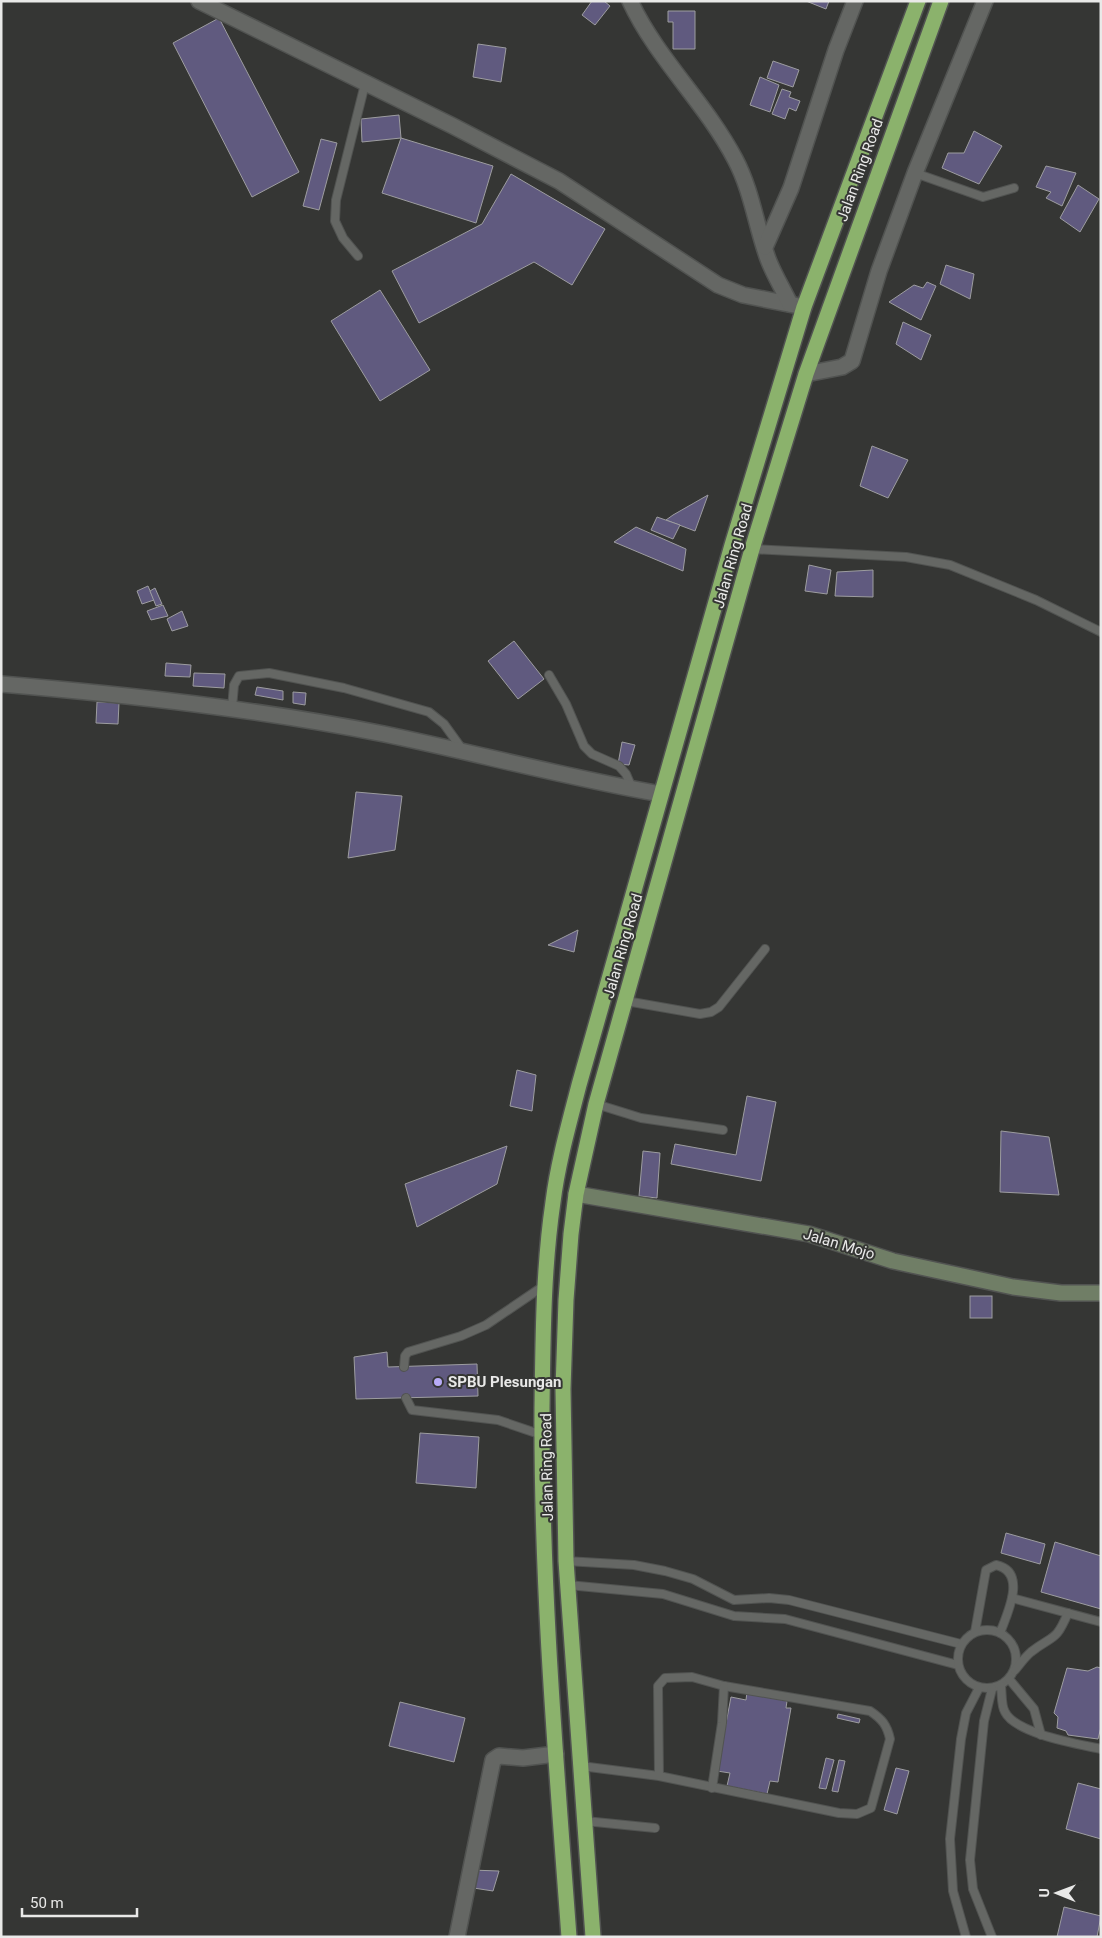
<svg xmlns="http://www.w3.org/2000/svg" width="1102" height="1938" viewBox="0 0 1102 1938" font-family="Roboto,sans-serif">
	<rect width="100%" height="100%" fill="#353634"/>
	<!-- building -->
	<g fill="#605a7f" stroke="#9d9da0">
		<polygon points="592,1 604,1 610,6 595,25 582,15"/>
		<polygon points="806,1 829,1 826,9"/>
		<polygon points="668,11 695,11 695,49 673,49 673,22 668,22"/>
		<polygon points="219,18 299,172 252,197 173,43"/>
		<polygon points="478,44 506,48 501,82 473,77"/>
		<polygon points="773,61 799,70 793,87 767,78"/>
		<polygon points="760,77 779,85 770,112 750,105"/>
		<polygon points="782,89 791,92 789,97 800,101 796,111 789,108 785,119 772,114"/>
		<polygon points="399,115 401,138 362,142 361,119"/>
		<polygon points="974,131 1002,146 979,184 942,168 948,153 964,153"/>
		<polygon points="401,138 493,166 476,223 382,193"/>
		<polygon points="321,139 337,143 319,210 303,206"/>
		<polygon points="1046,166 1076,173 1062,206 1046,198 1051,192 1036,187"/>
		<polygon points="511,174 605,229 572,285 534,262 419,323 392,271 482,224"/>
		<polygon points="1078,185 1099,199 1080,232 1060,218"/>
		<polygon points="946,265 974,274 970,299 940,284"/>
		<polygon points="927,282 936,286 921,320 889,302 914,285 923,288"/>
		<polygon points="380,290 430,370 380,401 331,321"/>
		<polygon points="903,322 931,335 921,360 896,344"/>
		<polygon points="872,446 908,460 888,498 860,486"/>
		<polygon points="708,495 695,531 666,520 673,515"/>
		<polygon points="657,517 680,525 673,539 651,530"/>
		<polygon points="636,527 686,549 683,571 614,542"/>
		<polygon points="809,565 831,570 827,594 805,591"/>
		<polygon points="873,570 873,597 835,596 837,572"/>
		<polygon points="148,586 154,600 142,604 137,591"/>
		<polygon points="155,588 162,604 156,606 150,591"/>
		<polygon points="163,605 168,616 151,620 147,611"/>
		<polygon points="182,611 188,626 172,631 167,619"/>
		<polygon points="514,641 544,679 518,699 488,661"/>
		<polygon points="166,663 191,665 190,677 165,676"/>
		<polygon points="194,673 225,674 224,688 193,686"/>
		<polygon points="257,687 283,691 283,700 255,695"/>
		<polygon points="293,692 306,693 305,705 293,703"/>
		<polygon points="97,702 119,703 118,724 96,723"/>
		<polygon points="622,742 635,745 629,765 618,764"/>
		<polygon points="356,792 402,796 395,850 348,858"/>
		<polygon points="578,930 574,952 548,945"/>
		<polygon points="517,1070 536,1075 532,1111 510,1106"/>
		<polygon points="747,1096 776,1102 761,1181 671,1164 675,1144 736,1155"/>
		<polygon points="1001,1131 1049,1137 1059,1195 1000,1192"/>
		<polygon points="507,1146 497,1184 417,1227 405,1184"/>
		<polygon points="643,1151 660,1153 657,1198 639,1196"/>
		<rect x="970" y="1296" width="22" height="22"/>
		<polygon points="387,1352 388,1367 477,1364 478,1396 356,1399 354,1357"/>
		<polygon points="420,1433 479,1437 476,1488 416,1483"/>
		<polygon points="1006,1533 1045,1544 1040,1564 1001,1553"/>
		<polygon points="1055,1542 1101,1556 1101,1609 1041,1592"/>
		<polygon points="1097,1667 1101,1668 1101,1727 1098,1739 1068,1735 1066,1731 1057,1728 1058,1717 1054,1713 1067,1668 1088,1671"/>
		<polygon points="747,1692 787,1701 786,1708 791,1708 778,1782 770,1781 767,1794 727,1786 730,1773 717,1771 731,1697 746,1700"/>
		<polygon points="400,1702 465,1718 454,1762 389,1746"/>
		<polygon points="838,1714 860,1719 859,1723 837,1718"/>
		<polygon points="826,1758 834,1760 826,1789 819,1788"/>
		<polygon points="839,1760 845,1761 838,1792 832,1791"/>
		<polygon points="896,1768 909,1771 897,1814 884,1810"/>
		<polygon points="1078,1783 1101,1789 1101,1839 1066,1829"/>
		<polygon points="471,1870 499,1871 493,1891 467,1887"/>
		<polygon points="1064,1907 1101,1916 1097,1937 1057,1937"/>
	</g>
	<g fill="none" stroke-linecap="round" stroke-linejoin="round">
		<!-- lane casing -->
		<g stroke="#515351" stroke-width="10">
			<g id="lane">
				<polyline points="915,173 983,197 1014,188"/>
				<polyline points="358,256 343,238 335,221 336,200 365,84"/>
				<polyline points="752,549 906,557 950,565 1036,600 1101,632"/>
				<polyline points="549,675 566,704 584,746 592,754 619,766 626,774 632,788"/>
				<polyline points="232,708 234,685 239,676 269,673 344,688 429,712 444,724 462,749"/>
				<polyline points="626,1001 700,1014 711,1012 719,1007 765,949"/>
				<polyline points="596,1104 641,1118 723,1130"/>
				<polyline points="404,1367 405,1356 408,1352 461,1336 486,1325 545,1285"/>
				<polyline points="406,1398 412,1410 498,1420 542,1435"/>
				<polyline points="566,1561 634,1565 665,1571 693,1579 734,1600 769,1598 789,1600 961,1644"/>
				<polyline points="568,1585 663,1594 734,1616 785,1619 958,1665"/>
				<polyline points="1012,1598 1101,1622"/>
				<circle cx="987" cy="1659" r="29"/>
				<path d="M 975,1632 L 986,1570 L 996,1565 C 1028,1572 1007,1614 1000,1633"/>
				<path d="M 1015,1670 C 1020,1664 1025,1657 1031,1652 C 1054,1634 1055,1643 1068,1613"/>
				<polyline points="1009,1679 1034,1709 1041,1735"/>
				<path d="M 1001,1686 C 1002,1693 1001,1706 1005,1712 C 1016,1734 1079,1744 1101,1749"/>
				<path d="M 581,1766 L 659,1776 L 839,1813 L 857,1814 L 871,1808 L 890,1739 C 887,1725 882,1719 870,1711 L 724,1686 L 692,1677 L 665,1678 L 658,1686 L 659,1776"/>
				<polyline points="712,1788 722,1723 724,1686"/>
				<polyline points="585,1821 655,1828"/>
				<polyline points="966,1937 953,1891 950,1839 961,1739 966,1713 979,1688"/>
				<polyline points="992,1937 973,1889 970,1860 984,1721 992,1689"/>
			</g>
		</g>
		<!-- street casing -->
		<g stroke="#515351" stroke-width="18">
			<g id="street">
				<polyline points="199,1 453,126 559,181 718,285 743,295 804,307"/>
				<path d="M 630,1 C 657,59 705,102 735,159 C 752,191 756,226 768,259 C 774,275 783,289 790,304"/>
				<polyline points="765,247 791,188 836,50 855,1"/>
				<polyline points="806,374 842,367 852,361 879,271 915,173 985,1"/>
				<path d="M 1,684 C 130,695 257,709 384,734 C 476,753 568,778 661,794"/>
				<polyline points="457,1937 493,1760 499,1756 523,1758 556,1754"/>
			</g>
		</g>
		<!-- secondary casing -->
		<g stroke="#515351" stroke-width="18">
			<polyline id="secondary" points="576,1194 809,1234 893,1261 1013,1287 1061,1293 1101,1293"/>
		</g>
		<!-- highway casing -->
		<g stroke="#515351" stroke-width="18">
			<g id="highway">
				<path d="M 569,1937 C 556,1761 541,1585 542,1408 C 543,1340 543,1270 553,1202 C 558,1162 569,1124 579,1085 L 732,545 L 804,307 L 918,1"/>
				<polyline points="593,1937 566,1561 563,1389 566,1300 571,1234 576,1194 596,1104 752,549 806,374 941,1"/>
			</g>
		</g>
		<!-- lane -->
		<use href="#lane" stroke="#656764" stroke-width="8"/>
		<!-- street -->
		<use href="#street" stroke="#656764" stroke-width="15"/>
		<!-- secondary -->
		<use href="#secondary" stroke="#707e66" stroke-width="15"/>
		<!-- highway -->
		<use href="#highway" stroke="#8bb26c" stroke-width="15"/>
	</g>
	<!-- markers -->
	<circle fill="#b8abf7" stroke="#353634" stroke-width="2" cx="438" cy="1382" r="5"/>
	<g text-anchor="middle" stroke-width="4" stroke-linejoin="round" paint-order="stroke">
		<!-- street labels -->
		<g font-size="15" fill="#e9e9e8" stroke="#353634">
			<text transform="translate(860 170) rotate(-70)" y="5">Jalan Ring Road</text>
			<text transform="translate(733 556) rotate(-74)" y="5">Jalan Ring Road</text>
			<text transform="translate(623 946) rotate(-74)" y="5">Jalan Ring Road</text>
			<text transform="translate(839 1244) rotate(17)" y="5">Jalan Mojo</text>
			<text transform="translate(547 1467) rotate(-91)" y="5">Jalan Ring Road</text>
		</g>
		<!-- poi labels -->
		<g font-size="15" font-weight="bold" fill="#e9e9e8" stroke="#353634" text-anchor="start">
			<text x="448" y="1387">SPBU Plesungan</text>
		</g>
	</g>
	<!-- border -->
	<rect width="1102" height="1938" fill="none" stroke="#e9e9e8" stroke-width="5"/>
	<!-- north arrow -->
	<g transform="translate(1057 1893) rotate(271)" stroke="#353634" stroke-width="4" paint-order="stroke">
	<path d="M0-4L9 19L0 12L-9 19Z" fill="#e9e9e8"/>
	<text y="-8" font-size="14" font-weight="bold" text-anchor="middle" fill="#e9e9e8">U</text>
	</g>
	<!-- scale -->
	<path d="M22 1908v8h115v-8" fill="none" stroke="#e9e9e8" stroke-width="2.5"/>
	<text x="30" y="1908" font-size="15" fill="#e9e9e8" stroke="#353634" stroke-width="4" paint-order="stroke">50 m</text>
</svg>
